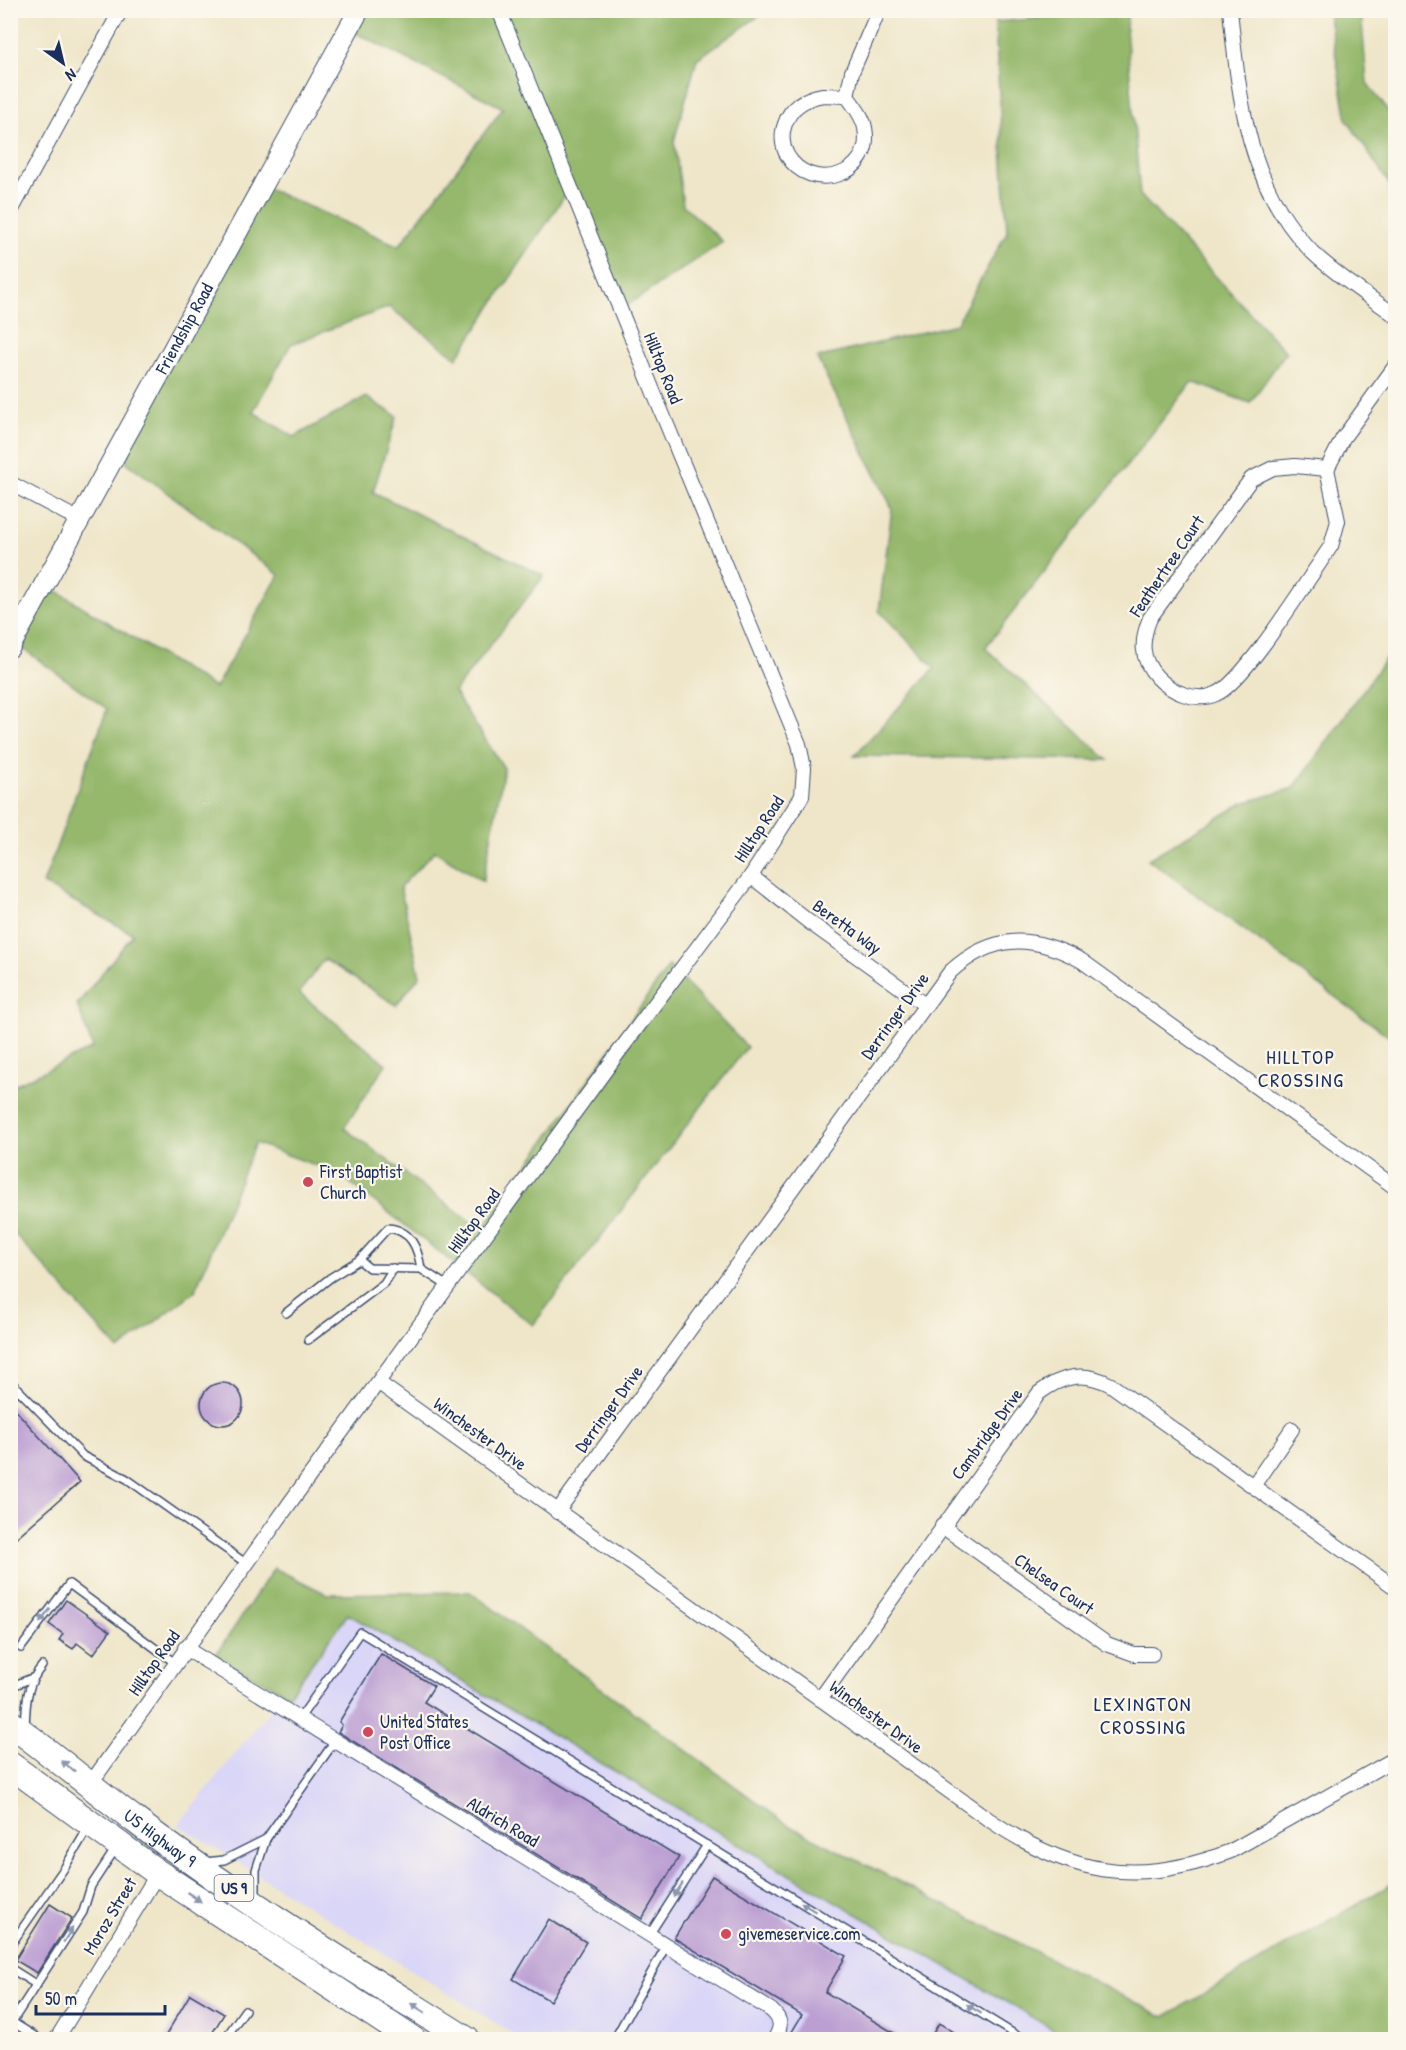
<svg xmlns="http://www.w3.org/2000/svg" width="1406" height="2050" viewBox="0 0 1406 2050" font-family="'Patrick Hand',sans-serif">
	<rect width="100%" height="100%" fill="#fbf7ec"/>
	<filter id="ink" filterUnits="userSpaceOnUse"><feTurbulence type="fractalNoise" baseFrequency=".0167" numOctaves="2"/><feDisplacementMap in="SourceGraphic" scale="12" xChannelSelector="R" yChannelSelector="G"/><feConvolveMatrix kernelMatrix="1 2 1 2 8 2 1 2 1" color-interpolation-filters="sRGB"/></filter>
	<filter id="wash" filterUnits="userSpaceOnUse"><feTurbulence type="fractalNoise" baseFrequency=".008" numOctaves="4" result="noise"/><feDisplacementMap in="SourceGraphic" scale="24" xChannelSelector="R" yChannelSelector="G"/><feGaussianBlur stdDeviation="1.35" result="paint"/><feColorMatrix in="noise" values="0 0 0 0 0 0 0 0 0 0 0 0 0 0 0 0 0 1.4 0 .05"/><feComposite in="paint" operator="in"/></filter>
	<g filter="url(#wash)">
		<rect width="100%" height="100%" fill="#efe6c9"/>
		<!-- built -->
		<polygon fill="#dad6f7" points="347,1614 1069,2039 521,2039 178,1825"/>
		<!-- forest -->
		<g fill="#95b86c" stroke="#587465" stroke-width="1.5">
			<polygon points="1046,10 1128,11 1126,28 1140,195 1286,352 1250,403 1192,382 985,648 1108,760 854,756 935,668 879,611 892,508 817,358 956,324 1007,232 995,22 1043,18"/>
			<polygon points="352,11 766,11 697,59 674,141 683,205 723,242 619,311 568,191 457,358 389,307 291,344 253,412 294,437 366,397 397,416 373,492 544,576 454,692 504,768 483,881 435,851 400,887 420,976 396,1005 324,959 299,993 386,1064 344,1128 482,1230 669,966 747,1047 533,1325 339,1174 255,1143 195,1291 119,1350 11,1230 10,1087 93,1048 77,1005 133,934 43,884 107,709 11,640 44,583 215,688 279,575 114,453 259,185 399,246 503,108 344,27"/>
			<polygon points="1328,11 1361,11 1367,83 1395,120 1395,193 1347,120"/>
			<polygon points="1395,645 1396,1041 1395,1041 1148,859 1243,803 1294,788"/>
			<polygon points="274,1568 327,1594 470,1592 788,1825 1164,2017 1395,1882 1395,2039 1069,2039 348,1614 289,1695 215,1656"/>
		</g>
		<g id="blocks">
			<!-- building -->
			<g fill="#bb9fd3">
				<circle cx="222" cy="1404" r="21"/>
				<polygon points="10,1404 80,1482 10,1543"/>
				<polygon points="66,1600 110,1631 93,1655 77,1643 73,1649 59,1640 63,1634 49,1624"/>
				<polygon points="381,1654 434,1686 424,1702 679,1857 642,1919 338,1732 342,1725 339,1722"/>
				<polygon points="712,1876 846,1956 825,1992 906,2040 787,2040 802,2015 674,1938"/>
				<polygon points="50,1904 72,1918 37,1973 15,1960"/>
				<polygon points="549,1919 586,1942 550,2001 513,1979"/>
				<polygon points="190,1994 224,2014 208,2040 163,2040"/>
				<polygon points="939,2023 967,2040 929,2040"/>
			</g>
		</g>
	</g>
	<g filter="url(#ink)">
		<use href="#blocks" fill-opacity="0" stroke="#3b4a6e" stroke-width="1.5"/>
		<g fill="none" stroke-linecap="round" stroke-linejoin="round">
			<!-- lane casing -->
			<g stroke="#3b4a6e" stroke-width="10">
				<g id="lane">
					<path d="M 421,1269 L 369,1268 L 359,1260 L 388,1228 C 411,1230 418,1248 421,1269 L 449,1287"/>
					<polyline points="286,1313 330,1278 359,1260"/>
					<polyline points="308,1340 384,1283 393,1268"/>
					<polyline points="10,1381 83,1456 127,1479 247,1564"/>
					<polyline points="10,1397 19,1389"/>
					<polyline points="21,1648 69,1584 175,1663"/>
					<polyline points="10,1687 32,1678"/>
					<polyline points="300,1718 360,1632 1024,2040"/>
					<path d="M 25,1728 C 26,1703 26,1685 42,1666"/>
					<polyline points="205,1862 224,1860 266,1839"/>
					<polyline points="256,1898 256,1870 266,1839 335,1741"/>
					<polyline points="649,1935 707,1845"/>
					<polyline points="10,1946 65,1867 88,1828"/>
					<polyline points="10,1968 37,1985"/>
					<polyline points="41,2040 12,2022 83,1912 91,1886 116,1848"/>
					<polyline points="224,2040 245,2010"/>
					<polyline points="614,2040 666,1946"/>
				</g>
			</g>
			<!-- street casing -->
			<g stroke="#3b4a6e" stroke-width="16">
				<g id="street">
					<path d="M 1230,10 C 1239,97 1247,186 1312,252 C 1337,276 1367,295 1396,316"/>
					<path d="M 823,95 L 847,96 C 854,106 863,116 865,128 C 875,176 810,195 787,155 C 782,146 781,134 785,124 C 791,106 805,98 823,95 Z"/>
					<polyline points="847,96 852,72 879,10"/>
					<polyline points="10,213 121,10"/>
					<path d="M 1295,466 L 1327,469 L 1338,521 L 1331,546 C 1310,576 1244,683 1216,694 C 1196,703 1171,692 1157,677 C 1140,659 1141,640 1150,618 L 1251,479 L 1273,468 Z"/>
					<polyline points="1327,469 1343,438 1396,365"/>
					<polyline points="10,483 81,521"/>
					<polyline points="751,876 809,922 925,1005"/>
					<path d="M 379,1383 L 988,1819 C 1069,1874 1137,1888 1231,1851 L 1396,1758"/>
					<polyline points="1253,1486 1292,1429"/>
					<path d="M 557,1512 L 950,972 C 993,933 1032,934 1082,961 L 1396,1188"/>
					<polyline points="942,1526 1107,1644 1134,1654 1152,1654"/>
					<path d="M 185,1648 L 771,2010 C 782,2020 782,2027 774,2040"/>
					<path d="M 820,1699 L 1039,1393 C 1063,1375 1084,1371 1111,1385 L 1396,1588"/>
					<polyline points="91,1783 292,1500 618,1053 751,876 802,796 804,768 799,744 660,408 499,10"/>
					<polyline points="56,2040 158,1873"/>
				</g>
			</g>
			<!-- secondary casing -->
			<g stroke="#3b4a6e" stroke-width="22">
				<g id="secondary">
					<path id="s1" d="M 10,647 L 359,10"/>
				</g>
			</g>
			<!-- highway casing -->
			<g stroke="#3b4a6e" stroke-width="28">
				<g id="highway">
					<path id="s2" d="M 10,1723 C 53,1755 94,1789 136,1821 C 241,1900 356,1970 467,2040"/>
					<polyline points="10,1765 158,1873 413,2040"/>
				</g>
			</g>
			<!-- lane -->
			<use href="#lane" stroke="#fff" stroke-width="7"/>
			<!-- street -->
			<use href="#street" stroke="#fff" stroke-width="14"/>
			<!-- secondary -->
			<use href="#secondary" stroke="#fff" stroke-width="20"/>
			<!-- highway -->
			<use href="#highway" stroke="#fff" stroke-width="26"/>
		</g>
		<!-- one-way arrows -->
		<defs><path id="oneway-solid" d="M-6-.8H1V-3.2L6.5 0L1 3.2V.8H-6Z" transform="scale(1.5)"/></defs>
		<g fill="#8d97ae">
			<use href="#oneway-solid" transform="translate(45 1616) rotate(127)"/>
			<use href="#oneway-solid" transform="translate(68 1766) rotate(-143)"/>
			<use href="#oneway-solid" transform="translate(678 1890) rotate(123)"/>
			<use href="#oneway-solid" transform="translate(194 1897) rotate(34)"/>
			<use href="#oneway-solid" transform="translate(808 1907) rotate(-148)"/>
			<use href="#oneway-solid" transform="translate(68 1935) rotate(-58)"/>
			<use href="#oneway-solid" transform="translate(418 2008) rotate(-148)"/>
			<use href="#oneway-solid" transform="translate(974 2009) rotate(-148)"/>
		</g>
	</g>
	<!-- markers -->
	<g fill="#d1495b" stroke="#fbf7ec" stroke-width="2">
		<circle cx="308" cy="1182" r="6"/>
		<circle cx="368" cy="1732" r="6"/>
		<circle cx="726" cy="1934" r="6"/>
	</g>
	<g text-anchor="middle" stroke-width="4.5" stroke-linejoin="round" paint-order="stroke">
		<!-- shield labels -->
		<rect fill="#fbf7ec" stroke="#5e6b89" stroke-width="1.5" x="214.5" y="1875" width="39" height="26" rx="4.5"/>
		<g font-size="16" font-weight="bold" fill="#1b2f5e">
			<text x="234" y="1894">US 9</text>
		</g>
		<!-- street labels -->
		<g font-size="18" fill="#1b2f5e" stroke="#fbf7ec">
			<text dy="6" stroke="none"><textPath href="#s1" startOffset="363">Friendship Road</textPath></text>
			<text transform="translate(663 368) rotate(68)" y="6">Hilltop Road</text>
			<text transform="translate(1167 566) rotate(-56)" y="6">Feathertree Court</text>
			<text transform="translate(759 829) rotate(-57)" y="6">Hilltop Road</text>
			<text transform="translate(847 927) rotate(36)" y="6">Beretta Way</text>
			<text transform="translate(895 1016) rotate(-54)" y="6">Derringer Drive</text>
			<text transform="translate(474 1221) rotate(-54)" y="6">Hilltop Road</text>
			<text transform="translate(609 1409) rotate(-54)" y="6">Derringer Drive</text>
			<text transform="translate(480 1434) rotate(36)" y="6">Winchester Drive</text>
			<text transform="translate(987 1434) rotate(-54)" y="6">Cambridge Drive</text>
			<text transform="translate(1054 1584) rotate(35)" y="6">Chelsea Court</text>
			<text transform="translate(154 1663) rotate(-55)" y="6">Hilltop Road</text>
			<text transform="translate(876 1717) rotate(36)" y="6">Winchester Drive</text>
			<text transform="translate(503 1822) rotate(31)" y="6">Aldrich Road</text>
			<text dy="6" stroke="none"><textPath href="#s2" startOffset="189">US Highway 9</textPath></text>
			<text transform="translate(110 1916) rotate(-59)" y="6">Moroz Street</text>
		</g>
		<!-- poi labels -->
		<g font-size="18" fill="#1b2f5e" stroke="#fbf7ec" text-anchor="start">
			<text x="320" y="1178">First Baptist<tspan x="320" dy="21">Church</tspan></text>
			<text x="380" y="1728">United States<tspan x="380" dy="21">Post Office</tspan></text>
			<text x="738" y="1940">givemeservice.com</text>
		</g>
		<!-- neighbourhood labels -->
		<g font-size="20" letter-spacing="1.5" fill="#1b2f5e" stroke="#fbf7ec">
			<text x="1301" y="1064">HILLTOP<tspan x="1301" dy="23">CROSSING</tspan></text>
			<text x="1143" y="1711">LEXINGTON<tspan x="1143" dy="23">CROSSING</tspan></text>
		</g>
	</g>
	<!-- margin -->
	<rect width="1406" height="2050" fill="none" stroke="#fbf7ec" stroke-width="36"/>
	<!-- north arrow -->
	<g transform="translate(63 63) rotate(146)" stroke="#fbf7ec" stroke-width="4.5" paint-order="stroke">
	<path d="M0-4.5L10 22L0 15L-10 22Z" fill="#1b2f5e"/>
	<text y="-9" font-size="16" font-weight="bold" text-anchor="middle" fill="#1b2f5e">N</text>
	</g>
	<!-- scale -->
	<path d="M36 2005v9h129v-9" fill="none" stroke="#1b2f5e" stroke-width="3"/>
	<text x="45" y="2005" font-size="18" fill="#1b2f5e" stroke="#fbf7ec" stroke-width="4.5" paint-order="stroke">50 m</text>
</svg>
